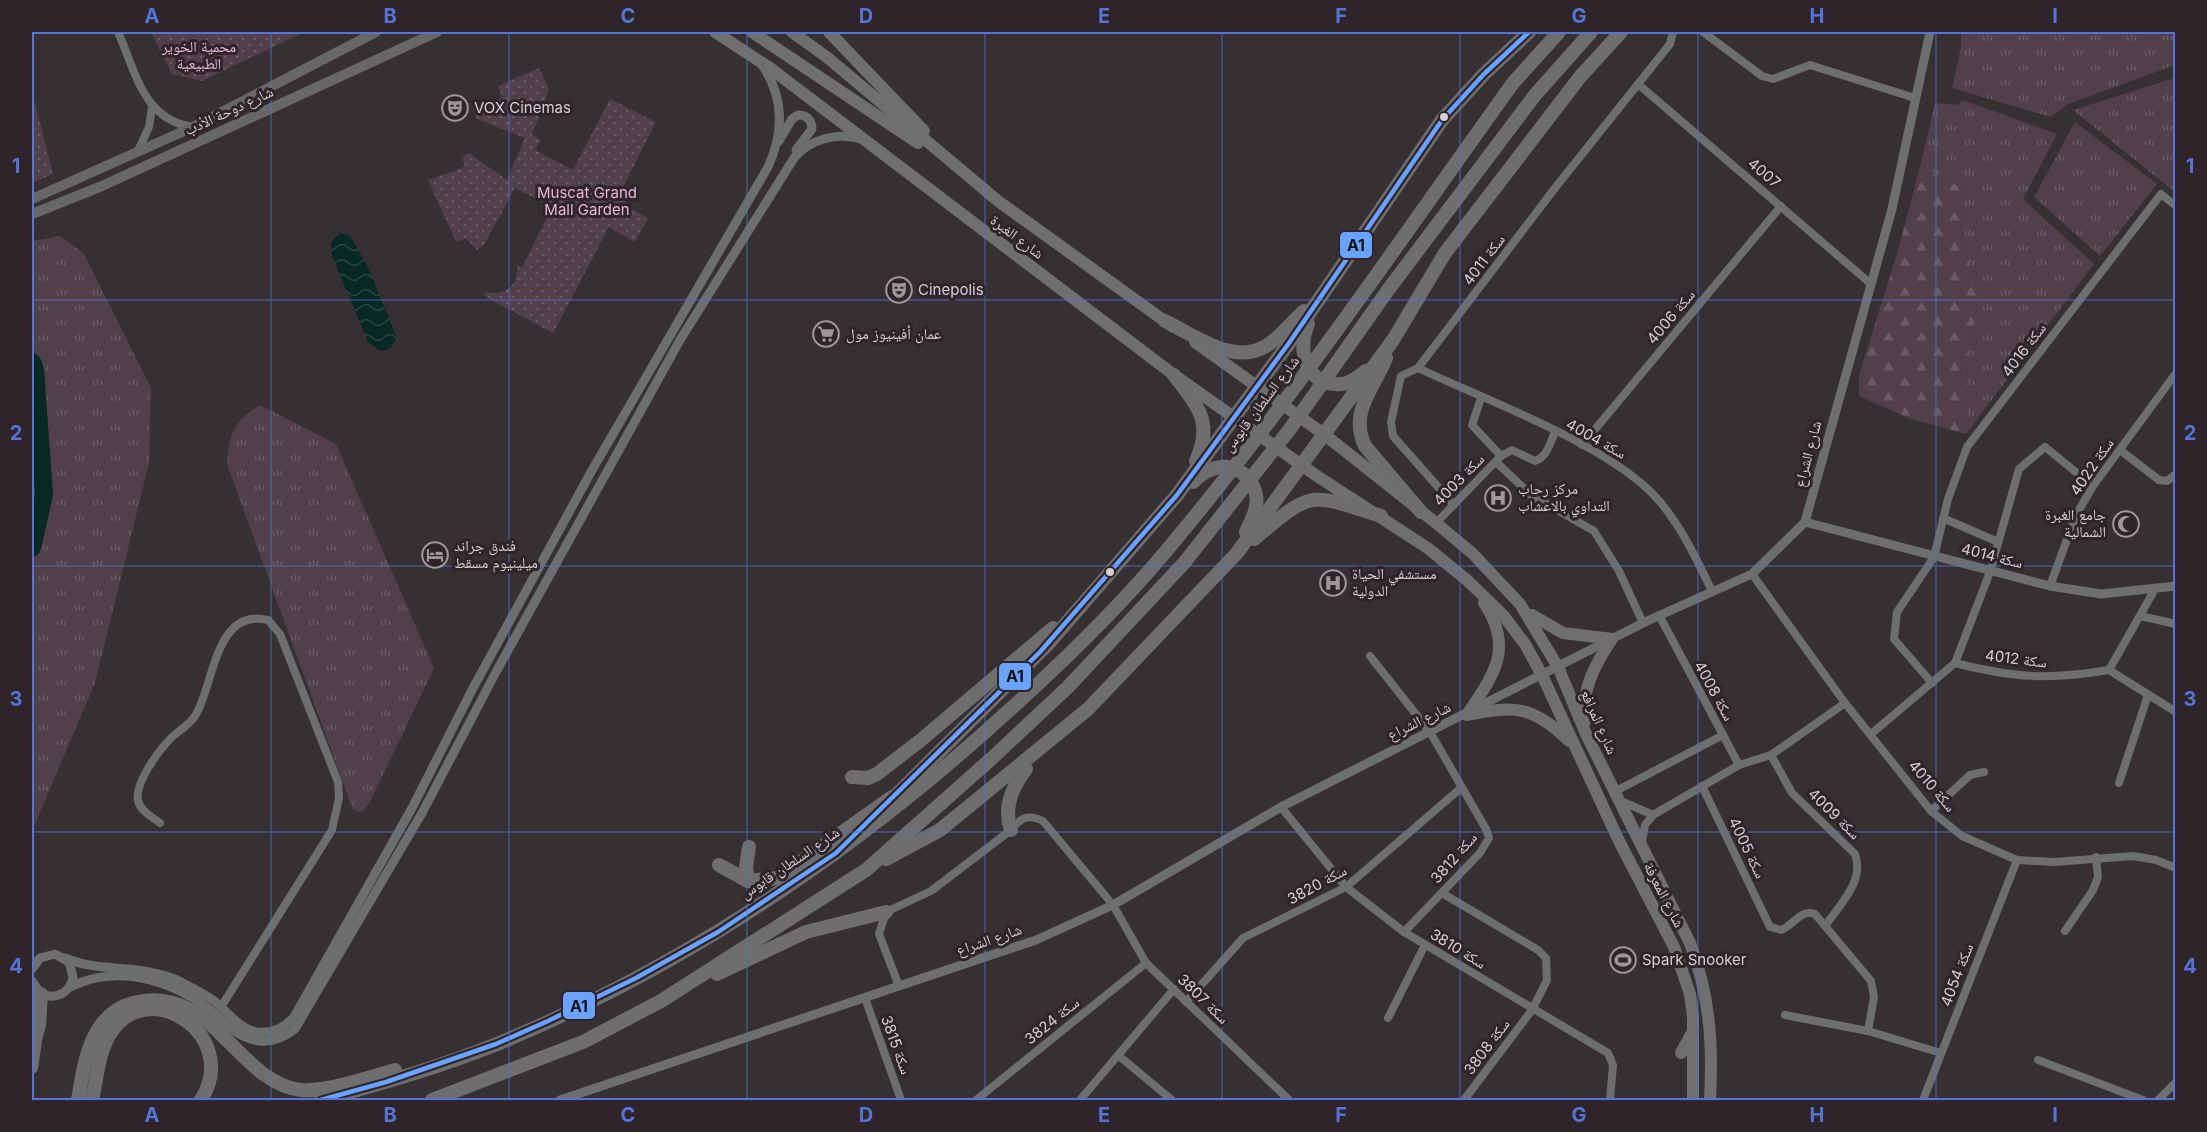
<svg xmlns="http://www.w3.org/2000/svg" width="2207" height="1132" viewBox="0 0 2207 1132" font-family="Inter,'Noto Naskh Arabic',sans-serif">
	<defs>
		<pattern id="grass-tufts" width="24" height="20" patternUnits="userSpaceOnUse" patternTransform="scale(1.5)"><rect width="24" height="20" fill="#51404a"/><path d="M3 7l-1-3M5 7V3M7 7l1-3M15 17l-1-3M17 17v-4M19 17l1-3" fill="none" stroke="#695b63"/></pattern>
		<pattern id="forest-firs" width="22" height="20" patternUnits="userSpaceOnUse" patternTransform="scale(1.5)"><rect width="22" height="20" fill="#51404a"/><path d="M5 1l3.5 6h-7zM16 11l3.5 6h-7z" fill="#695b63"/></pattern>
		<pattern id="park-dots" width="8" height="8" patternUnits="userSpaceOnUse" patternTransform="scale(1.5)"><rect width="8" height="8" fill="#51404a"/><path d="M2 2h.1M6 6h.1" fill="none" stroke="#695b63" stroke-width="1.8" stroke-linecap="round"/></pattern>
		<pattern id="water-waves" width="16" height="10" patternUnits="userSpaceOnUse" patternTransform="scale(1.5)"><rect width="16" height="10" fill="#082823"/><path d="M0 5q4-4 8 0t8 0" fill="none" stroke="#2b4642"/></pattern>
	</defs>
	<rect width="100%" height="100%" fill="#363033"/>
	<!-- grass -->
	<g fill="url(#grass-tufts)">
		<polygon points="1961,32 2175,32 2175,65 2068,104 2051,117 1952,88 1961,47"/>
		<polygon points="2175,78 2176,78 2175,192 2073,110"/>
		<polygon points="1963,100 2057,134 2023,199 2094,264 1966,434 1968,356 1979,300 1961,230 1965,189 1920,167 1935,103 1957,105"/>
		<polygon points="2075,122 2157,184 2100,256 2034,197"/>
		<polygon points="60,236 84,254 151,388 149,463 95,683 32,831 32,241"/>
		<path d="M 260,405 L 336,444 L 434,668 L 370,802 L 362,812 L 353,810 L 227,464 C 229,434 234,421 260,405 Z"/>
	</g>
	<!-- forest -->
	<polygon fill="url(#forest-firs)" points="1920,167 1965,189 1961,230 1979,300 1968,356 1966,434 1911,419 1859,396 1859,375 1897,254"/>
	<!-- park -->
	<g fill="url(#park-dots)">
		<polygon points="151,32 304,32 202,81 172,74"/>
		<path d="M 539,68 L 549,89 L 532,135 L 541,140 L 535,150 L 573,170 L 610,99 L 656,122 L 620,193 L 630,208 L 648,218 L 635,242 L 609,227 L 553,333 L 484,296 L 486,292 C 506,296 518,286 517,266 L 522,268 L 552,207 L 515,188 L 484,245 L 477,250 L 466,238 L 456,242 L 428,180 L 465,167 L 462,157 L 469,153 L 507,180 L 525,138 L 477,119 L 473,109 L 502,97 L 498,86 Z"/>
		<polygon points="32,91 53,174 32,183"/>
	</g>
	<!-- water -->
	<polygon fill="url(#water-waves)" points="340,233 350,236 368,267 397,338 389,350 380,351 368,342 332,256 331,242"/>
	<g fill="none" stroke-linecap="round" stroke-linejoin="round">
		<!-- river -->
		<polyline stroke="#082823" stroke-width="18" points="32,362 35,369 44,495 32,548"/>
		<!-- minor -->
		<g stroke="#6d6e6e" stroke-width="8">
			<path d="M 118,32 C 136,72 143,120 193,127"/>
			<polyline points="1703,32 1762,76 1773,79 1810,65 1915,98"/>
			<polyline points="1638,84 1871,284"/>
			<polyline points="138,151 149,127 152,107"/>
			<path d="M 1418,368 C 1485,400 1616,447 1661,503 C 1683,530 1697,560 1712,591"/>
			<polyline points="1481,398 1472,425 1501,456"/>
			<polyline points="1582,445 1781,206"/>
			<polyline points="2120,450 2159,480 2167,481 2176,474"/>
			<polyline points="1496,462 1531,495 1594,531 1619,571 1643,623"/>
			<polyline points="1454,505 1393,436 1391,422 1401,376 1418,368 1555,188 1670,44 1673,32"/>
			<polyline points="1943,518 1998,542"/>
			<path d="M 1436,523 L 1501,456 L 1512,450 L 1535,461 C 1547,457 1550,443 1555,432"/>
			<polyline points="1752,574 1845,703 1931,811 1962,836 2017,860 2054,862 2133,856 2156,860 2176,868"/>
			<polyline points="2050,586 2076,515 2093,486 2176,373"/>
			<polyline points="1659,615 1739,765"/>
			<polyline points="2140,616 2176,624"/>
			<polyline points="1370,656 1430,732 1486,829 1489,838 1480,853 1404,932"/>
			<polyline points="1955,663 1990,572 2019,469 2045,447 2093,486"/>
			<polyline points="2109,670 2155,589"/>
			<polyline points="1932,683 1894,639 1897,612 1934,557 1948,499 1967,447 2161,194 2176,206"/>
			<path d="M 1871,734 L 1955,663 C 2014,678 2049,680 2109,670 L 2176,712"/>
			<path d="M 1771,755 L 1792,793 L 1855,854 C 1865,881 1840,904 1826,925"/>
			<polyline points="2119,783 2148,695"/>
			<path d="M 1702,786 L 1770,927 L 1781,930 C 1794,925 1800,909 1815,914 L 1871,981 L 1874,997 L 1868,1031"/>
			<polyline points="1614,792 1723,735"/>
			<polyline points="1621,801 1653,815"/>
			<polyline points="1281,807 1346,887 1404,932 1608,1053 1613,1065 1610,1100"/>
			<polyline points="1931,811 1970,775 1984,772"/>
			<path d="M 160,823 C 152,817 141,811 138,801 C 134,783 160,749 172,737 C 180,730 189,725 195,716 C 214,687 214,607 268,620 L 280,634 L 338,782 L 339,798 L 332,830 L 221,1007"/>
			<polyline points="1642,842 1645,825 1653,815 1739,765 1771,755 1845,703"/>
			<polyline points="1442,893 1538,950 1546,958 1547,980 1532,1010 1464,1100"/>
			<polyline points="2065,931 2093,890 2098,877 2096,857"/>
			<path d="M 899,986 L 879,934 L 886,912 L 931,891 L 1011,830 C 1021,817 1028,814 1043,821 L 1113,905 L 1146,963 L 1289,1100"/>
			<polyline points="865,998 901,1100"/>
			<polyline points="1186,1002 1243,938 1346,887 1461,788"/>
			<polyline points="1785,1015 1868,1031 1941,1053"/>
			<polyline points="1388,1018 1425,945"/>
			<polyline points="1119,1056 1172,1100"/>
			<polyline points="2038,1060 2143,1100"/>
			<polyline points="976,1100 1146,963"/>
			<polyline points="1080,1100 1174,989"/>
			<polyline points="1923,1100 2017,860"/>
			<polyline points="2158,1100 2176,1082"/>
		</g>
		<!-- tertiary -->
		<g stroke="#6d6e6e" stroke-width="9">
			<path d="M 779,141 L 792,119 L 798,115 C 807,115 812,120 812,129 L 796,150"/>
			<polyline points="1805,522 2050,586 2101,594 2176,586"/>
			<path d="M 65,958 C 100,973 137,963 177,980 C 189,986 201,992 213,1000 C 227,1011 239,1029 257,1032 C 272,1034 284,1028 294,1017 L 412,808 L 472,690 L 591,472 L 768,167 C 784,132 784,97 762,65"/>
			<path d="M 32,969 L 40,958 L 55,954 L 69,962 L 73,977 C 70,993 56,1000 41,994 L 32,981"/>
			<path d="M 70,987 C 116,964 168,979 208,1008 C 221,1018 232,1033 248,1038 C 265,1045 281,1040 295,1029 L 422,813 L 496,672 L 680,340 L 794,158 C 810,139 837,132 861,139"/>
			<polyline points="560,1100 1036,940 1113,905 1281,807 1647,621 1752,574 1805,522 1892,209 1930,32"/>
		</g>
		<!-- secondary -->
		<g stroke="#686768" stroke-width="10">
			<polyline points="32,199 193,127 376,32"/>
			<polyline points="32,214 102,186 437,32"/>
		</g>
		<!-- primary -->
		<g stroke="#6f6f6f" stroke-width="12">
			<polyline points="715,32 770,68 1174,375 1317,476 1429,549 1468,581 1503,615 1525,644 1542,675 1619,841 1674,947 1690,994 1693,1017 1693,1100"/>
			<polyline points="752,32 918,143"/>
			<polyline points="792,32 828,58 998,201 1173,327"/>
			<polyline points="829,32 924,131"/>
			<path d="M 1195,342 L 1325,435 L 1436,523 L 1472,553 L 1520,604 L 1558,667 L 1586,734 L 1690,943 C 1710,995 1713,1045 1710,1100"/>
			<path d="M 1532,615 L 1563,633 L 1612,639 C 1595,664 1581,690 1585,721"/>
			<path d="M 1467,715 C 1493,675 1515,649 1484,603"/>
			<path d="M 1467,715 C 1514,705 1534,706 1569,741"/>
			<polyline points="1681,1053 1692,1033"/>
			<polyline points="32,1068 36,1041"/>
		</g>
		<!-- trunk -->
		<g stroke="#6e6e6e" stroke-width="14">
			<path d="M 1165,321 C 1194,335 1234,366 1266,346 C 1281,337 1291,322 1304,311"/>
			<path d="M 1308,324 C 1296,350 1307,387 1341,384 C 1350,384 1359,376 1366,371"/>
			<path d="M 1386,358 C 1373,390 1349,412 1365,446 L 1421,512"/>
			<path d="M 1174,375 C 1197,406 1214,421 1196,461"/>
			<path d="M 1193,482 C 1201,474 1209,468 1221,467 C 1242,464 1260,487 1256,506 C 1255,515 1249,524 1246,532"/>
			<path d="M 1254,539 C 1314,489 1308,493 1381,516"/>
			<polyline points="852,777 868,778 877,774 921,740 1053,628"/>
			<polyline points="886,805 1049,643 1177,495 1289,343 1442,120 1484,74 1529,32"/>
			<path d="M 1011,830 C 1003,808 1012,787 1026,769"/>
			<polyline points="886,859 940,830 1088,709 1237,553 1393,340 1445,253 1580,77 1621,32"/>
			<polyline points="719,865 748,881 778,878 892,797"/>
			<polyline points="748,881 746,867 749,847"/>
			<polyline points="717,974 806,932 886,912"/>
			<polyline points="32,1050 39,1025 41,994"/>
			<path d="M 78,1100 C 84,1064 90,1014 133,1003 C 213,982 237,1083 301,1090 C 327,1092 370,1077 395,1070"/>
			<path d="M 92,1100 C 97,1079 98,1053 110,1034 C 147,973 242,1035 201,1100"/>
			<path d="M 321,1100 C 380,1084 440,1067 497,1044 C 689,965 863,845 1015,705 C 1068,657 1121,605 1167,550 C 1292,401 1400,240 1513,83 L 1559,32"/>
			<polyline points="432,1100 583,1042 661,1001 866,870 991,759 1068,687 1184,563 1290,429 1388,290 1535,95 1591,32"/>
		</g>
		<!-- bus-1 casing -->
		<g stroke="#2e242a" stroke-width="9">
			<polyline id="bus-1" points="321,1100 386,1082 496,1044 548,1021 636,978 718,932 836,853 1040,652 1177,495 1289,343 1442,120 1484,74 1529,32"/>
		</g>
		<!-- bus-1 -->
		<use href="#bus-1" stroke="#69a3ff" stroke-width="4.5"/>
	</g>
	<!-- grid -->
	<path fill="none" stroke="#5475d6" stroke-width="1.5" stroke-opacity="0.55" d="M 271,32 L 271,1100M 509,32 L 509,1100M 747,32 L 747,1100M 985,32 L 985,1100M 1222,32 L 1222,1100M 1460,32 L 1460,1100M 1698,32 L 1698,1100M 1936,32 L 1936,1100M 32,300 L 2176,300M 32,566 L 2176,566M 32,832 L 2176,832"/>
	<!-- icons -->
	<defs>
		<g id="theatre-ring" transform="scale(1.35)"><circle r="9.5" fill="#2e242a" stroke="#9e979b" stroke-width="1.5"/><path d="M-5-5.5Q0-4 5-5.5V0Q5 5 0 6Q-5 5-5 0ZM-3.3-2.5H-1v1.5H-3.3ZM1-2.5H3.3v1.5H1ZM-2.8 1Q0 5.5 2.8 1Z" fill="#9e979b"/></g>
		<g id="supermarket-ring" transform="scale(1.35)"><circle r="9.5" fill="#2e242a" stroke="#9e979b" stroke-width="1.5"/><path d="M-6-5.5h2.5l.6 2H6L4.5 2H-2.5L-4.4-4H-6ZM-1.5 3.2a1.3 1.3 0 1 0 .1 0ZM3 3.2a1.3 1.3 0 1 0 .1 0Z" fill="#9e979b"/></g>
		<g id="hospital-ring" transform="scale(1.35)"><circle r="9.5" fill="#2e242a" stroke="#9e979b" stroke-width="1.5"/><path d="M-5-5h3v3.5h4V-5h3V5h-3V1.5h-4V5h-3Z" fill="#9e979b"/></g>
		<g id="mosque-ring" transform="scale(1.35)"><circle r="9.5" fill="#2e242a" stroke="#9e979b" stroke-width="1.5"/><path d="M3.5-4.9A6 6 0 1 0 3.5 4.9A5 5 0 1 1 3.5-4.9Z" fill="#9e979b"/></g>
		<g id="hotel-ring" transform="scale(1.35)"><circle r="9.5" fill="#2e242a" stroke="#9e979b" stroke-width="1.5"/><path d="M-6-4.5h1.5V1H6V5H4.5V3h-9V5H-6ZM-4 0a1.8 1.8 0 1 1 3.6 0ZM.5 0V-2.5h3Q6-2.5 6 0Z" fill="#9e979b"/></g>
		<g id="stadium-ring" transform="scale(1.35)"><circle r="9.5" fill="#2e242a" stroke="#9e979b" stroke-width="1.5"/><path d="M0-5a6.5 5 0 1 0 0 10a6.5 5 0 1 0 0-10ZM-3.5-1.8h7v3.6h-7Z" fill="#9e979b"/></g>
	</defs>
	<g fill-rule="evenodd">
		<use href="#theatre-ring" x="455" y="108"/>
		<use href="#theatre-ring" x="899" y="290"/>
		<use href="#supermarket-ring" x="826" y="334"/>
		<use href="#hospital-ring" x="1498" y="498"/>
		<use href="#mosque-ring" x="2126" y="524"/>
		<use href="#hotel-ring" x="435" y="555"/>
		<use href="#hospital-ring" x="1333" y="583"/>
		<use href="#stadium-ring" x="1623" y="960"/>
	</g>
	<!-- markers -->
	<g fill="#d6cfd3" stroke="#2e242a" stroke-width="2">
		<circle cx="1444" cy="117" r="5"/>
		<circle cx="1110" cy="572" r="5"/>
	</g>
	<g text-anchor="middle" stroke-width="6" stroke-linejoin="round" paint-order="stroke">
		<!-- park labels -->
		<g font-size="15" fill="#e8b6d6" stroke="#2e242a">
			<text x="199" y="52">محمية الخوير<tspan x="199" dy="17">الطبيعية</tspan></text>
			<text x="587" y="198">Muscat Grand<tspan x="587" dy="17">Mall Garden</tspan></text>
		</g>
		<!-- poi labels -->
		<g font-size="15" fill="#d6cfd3" stroke="#2e242a" text-anchor="start">
			<text x="474" y="113">VOX Cinemas</text>
			<text x="918" y="295">Cinepolis</text>
			<text x="846" y="339">عمان أفينيوز مول</text>
			<text x="1518" y="494">مركز رحاب<tspan x="1518" dy="17">التداوي بالاعشاب</tspan></text>
			<text x="2106" y="520" text-anchor="end">جامع الغبرة<tspan x="2106" dy="17">الشمالية</tspan></text>
			<text x="454" y="551">فندق جراند<tspan x="454" dy="17">ميلينيوم مسقط</tspan></text>
			<text x="1352" y="579">مستشفي الحياة<tspan x="1352" dy="17">الدولية</tspan></text>
			<text x="1642" y="965">Spark Snooker</text>
		</g>
		<!-- street labels -->
		<g font-size="15" fill="#d6cfd3" stroke="#2e242a">
			<text transform="translate(229 111) rotate(-25)" y="5">شارع دوحة الأدب</text>
			<text transform="translate(1764 173) rotate(40)" y="5">4007</text>
			<text transform="translate(1017 237) rotate(37)" y="5">شارع الغبرة</text>
			<text transform="translate(1484 260) rotate(-53)" y="5">سكة 4011</text>
			<text transform="translate(1671 317) rotate(-50)" y="5">سكة 4006</text>
			<text transform="translate(2024 350) rotate(-53)" y="5">سكة 4016</text>
			<text transform="translate(1261 404) rotate(-53)" y="5">شارع السلطان قابوس</text>
			<text transform="translate(1596 439) rotate(29)" y="5">سكة 4004</text>
			<text transform="translate(1808 454) rotate(-75)" y="5">شارع الشراع</text>
			<text transform="translate(2092 467) rotate(-56)" y="5">سكة 4022</text>
			<text transform="translate(1459 480) rotate(-46)" y="5">سكة 4003</text>
			<text transform="translate(1992 556) rotate(14)" y="5">سكة 4014</text>
			<text transform="translate(2016 659) rotate(7)" y="5">سكة 4012</text>
			<text transform="translate(1714 691) rotate(61)" y="5">سكة 4008</text>
			<text transform="translate(1419 721) rotate(-26)" y="5">شارع الشراع</text>
			<text transform="translate(1599 722) rotate(66)" y="5">شارع المرافع</text>
			<text transform="translate(1932 786) rotate(49)" y="5">سكة 4010</text>
			<text transform="translate(1834 814) rotate(44)" y="5">سكة 4009</text>
			<text transform="translate(1747 848) rotate(64)" y="5">سكة 4005</text>
			<text transform="translate(1454 858) rotate(-49)" y="5">سكة 3812</text>
			<text transform="translate(790 863) rotate(-34)" y="5">شارع السلطان قابوس</text>
			<text transform="translate(1317 885) rotate(-29)" y="5">سكة 3820</text>
			<text transform="translate(1664 895) rotate(63)" y="5">شارع المعرفة</text>
			<text transform="translate(989 940) rotate(-19)" y="5">شارع الشراع</text>
			<text transform="translate(1458 949) rotate(31)" y="5">سكة 3810</text>
			<text transform="translate(1957 975) rotate(-69)" y="5">سكة 4054</text>
			<text transform="translate(1203 999) rotate(44)" y="5">سكة 3807</text>
			<text transform="translate(1052 1021) rotate(-39)" y="5">سكة 3824</text>
			<text transform="translate(896 1045) rotate(70)" y="5">سكة 3815</text>
			<text transform="translate(1487 1047) rotate(-53)" y="5">سكة 3808</text>
		</g>
	</g>
	<g stroke="#2e242a" stroke-width="2">
		<rect x="1339" y="231" width="34" height="28" rx="6" fill="#69a3ff"/>
		<rect x="998" y="662" width="34" height="29" rx="6" fill="#69a3ff"/>
		<rect x="562" y="991" width="34" height="29" rx="6" fill="#69a3ff"/>
	</g>
	<g font-size="16" text-anchor="middle" font-weight="bold" fill="#111">
		<text x="1356" y="251">A1</text>
		<text x="1015" y="682">A1</text>
		<text x="579" y="1012">A1</text>
	</g>
	<!-- border -->
	<rect width="2207" height="1132" fill="none" stroke="#2e242a" stroke-width="66"/>
	<rect x="33" y="33" width="2141" height="1066" fill="none" stroke="#5475d6" stroke-width="2"/>
	<g font-size="20" text-anchor="middle" font-weight="bold" fill="#5475d6">
		<text x="152" y="23">A</text>
		<text x="390" y="23">B</text>
		<text x="628" y="23">C</text>
		<text x="866" y="23">D</text>
		<text x="1104" y="23">E</text>
		<text x="1341" y="23">F</text>
		<text x="1579" y="23">G</text>
		<text x="1817" y="23">H</text>
		<text x="2055" y="23">I</text>
		<text x="16" y="173">1</text>
		<text x="2190" y="173">1</text>
		<text x="16" y="440">2</text>
		<text x="2190" y="440">2</text>
		<text x="16" y="706">3</text>
		<text x="2190" y="706">3</text>
		<text x="16" y="973">4</text>
		<text x="2190" y="973">4</text>
		<text x="152" y="1122">A</text>
		<text x="390" y="1122">B</text>
		<text x="628" y="1122">C</text>
		<text x="866" y="1122">D</text>
		<text x="1104" y="1122">E</text>
		<text x="1341" y="1122">F</text>
		<text x="1579" y="1122">G</text>
		<text x="1817" y="1122">H</text>
		<text x="2055" y="1122">I</text>
	</g>
</svg>
